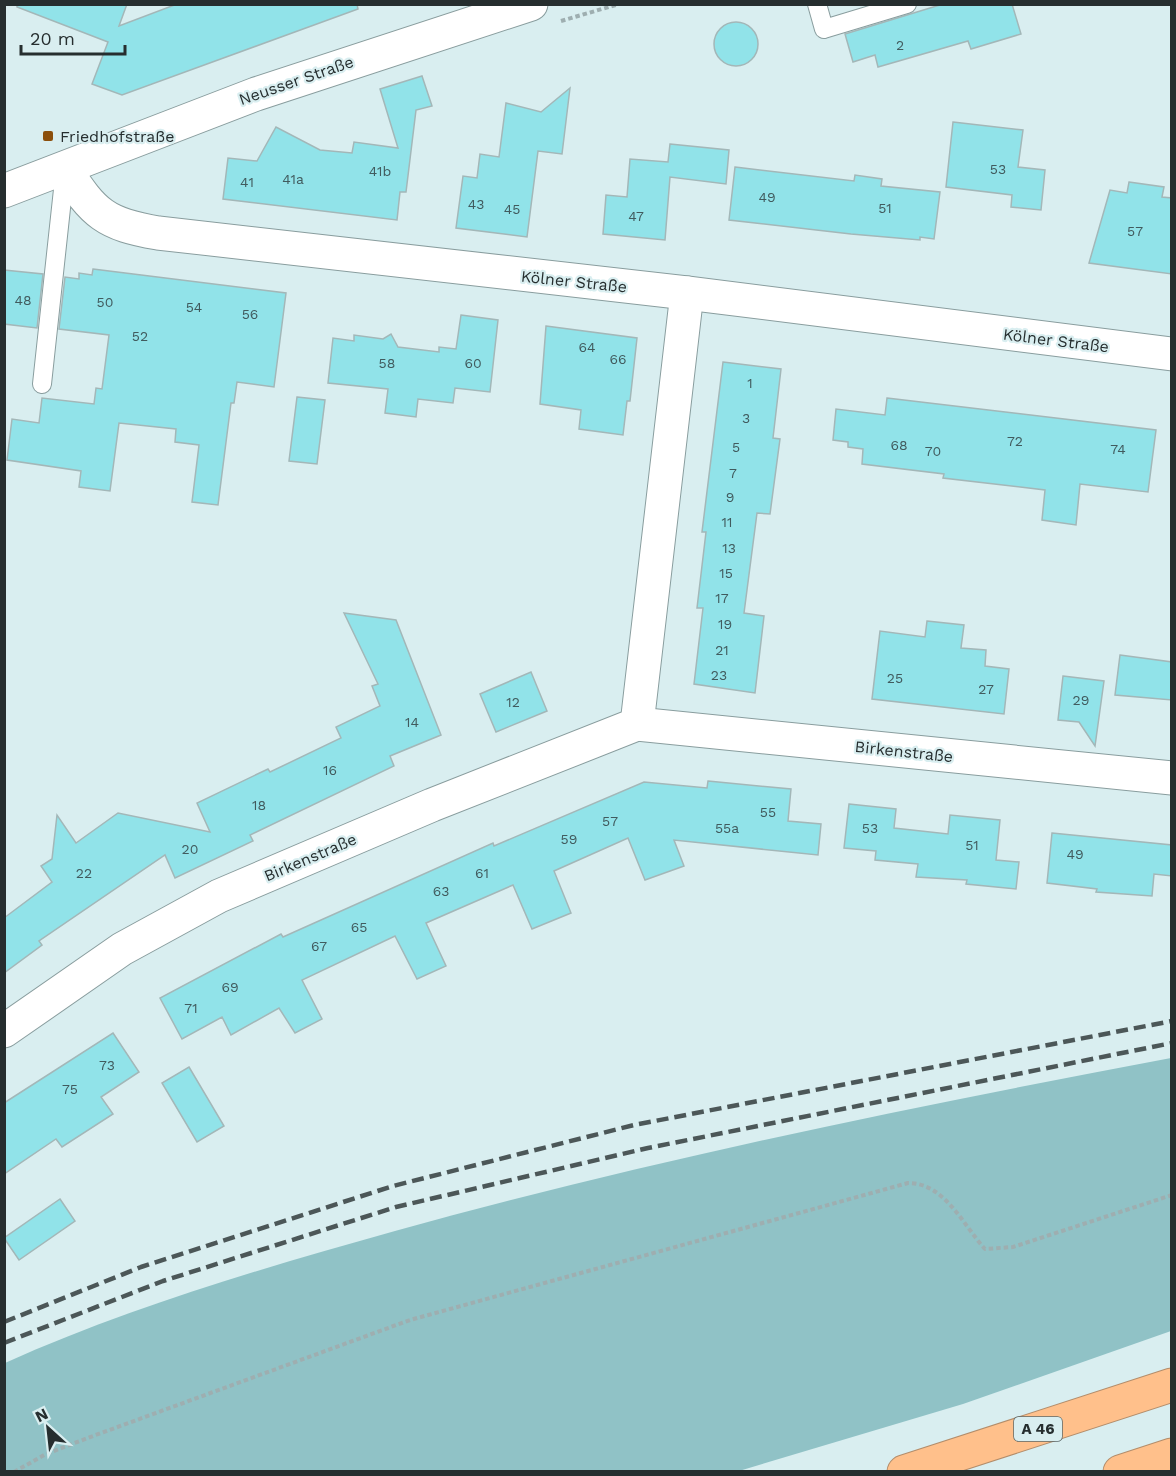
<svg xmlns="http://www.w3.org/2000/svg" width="1176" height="1476" viewBox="0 0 1176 1476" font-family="'Work Sans',sans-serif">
	<rect width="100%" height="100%" fill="#d9eef0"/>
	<!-- green -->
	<path fill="#90c2c6" d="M 1171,1058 L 1171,1331 L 963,1404 L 739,1471 L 5,1471 L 5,1363 C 130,1307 263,1268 395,1231 C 651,1160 911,1107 1171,1058 Z"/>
	<!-- building -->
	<g fill="#91e3e9" stroke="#a3b7b8" stroke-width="1.5">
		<polygon points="17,4 127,4 119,26 177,4 357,4 358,9 122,95 92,84 108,42 17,7"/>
		<polygon points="943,4 1012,4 1021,34 971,49 968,41 878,67 875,55 853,62 845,34"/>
		<circle cx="736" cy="44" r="22"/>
		<polygon points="422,76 432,106 416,110 406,192 400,192 397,220 223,199 228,158 257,161 276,127 320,150 352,153 354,142 398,148 380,89"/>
		<polygon points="570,88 562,154 538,151 527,237 456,228 463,176 477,178 480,154 499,157 506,103 541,112"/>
		<polygon points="953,122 1023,130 1018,167 1045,170 1041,210 1011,207 1012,195 946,187"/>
		<polygon points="670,144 729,150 726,184 670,177 665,240 603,234 606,195 627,197 630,159 668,162"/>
		<polygon points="735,167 854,181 855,175 882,179 881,186 940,192 934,239 920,237 920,240 851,234 729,220"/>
		<polygon points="1129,182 1164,187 1162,197 1172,198 1172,274 1089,263 1110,190 1127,193"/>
		<polygon points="93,269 286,293 274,387 237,382 234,403 231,403 218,505 192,502 199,445 175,442 176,429 119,423 110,491 79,487 81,471 7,460 12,419 39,423 42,398 94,404 96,388 102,389 109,335 59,329 65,277 79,279 79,273 92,275"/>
		<polygon points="4,270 43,274 37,328 4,324"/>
		<polygon points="461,315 498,320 490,392 455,388 453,403 418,399 416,417 385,413 388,389 328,383 333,338 354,341 354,335 383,339 391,334 398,347 439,352 439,347 456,349"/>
		<polygon points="546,326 637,338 630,401 627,401 623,435 579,429 581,410 540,404"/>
		<polygon points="723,362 781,369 773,438 780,439 770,514 757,513 744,613 764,616 755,693 694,684 703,608 697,608 706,532 702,532"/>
		<polygon points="297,397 325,400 317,464 289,461"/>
		<polygon points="887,398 1156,430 1148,492 1080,484 1076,525 1042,520 1045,490 943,478 944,474 862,464 863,449 848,447 848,442 833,440 836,409 885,415"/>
		<polygon points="344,613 396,620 441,735 390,756 394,766 250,835 253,841 175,878 165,855 39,941 42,945 4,973 4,918 52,882 41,866 52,859 57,815 76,843 118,813 210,832 197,803 268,769 270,772 341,738 336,727 380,706 372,686 378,684"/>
		<polygon points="927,621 964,625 961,648 986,650 985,666 1009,669 1004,714 872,699 880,631 925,637"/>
		<polygon points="1120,655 1172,662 1172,700 1115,695"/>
		<polygon points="531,672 547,711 496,732 480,694"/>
		<polygon points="1063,676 1104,681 1095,746 1079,722 1058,720"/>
		<polygon points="708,781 791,789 788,821 821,824 818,855 674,840 684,866 645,880 628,838 554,871 571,913 532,929 513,885 426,923 446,966 417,979 395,936 302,980 322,1019 295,1033 279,1008 231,1035 222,1017 182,1039 160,998 281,934 283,937 493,843 494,846 644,782 707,788"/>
		<polygon points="849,804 896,809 894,828 948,834 950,815 1000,820 996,860 1019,862 1016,889 966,884 967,880 916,877 918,864 875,860 876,851 844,848"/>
		<polygon points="1052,833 1172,845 1172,876 1154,874 1152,896 1096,892 1097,889 1047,883"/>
		<polygon points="113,1033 139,1072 101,1097 113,1114 62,1147 56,1139 4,1174 4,1103"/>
		<polygon points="189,1067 224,1126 197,1142 162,1083"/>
		<polygon points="60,1199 75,1221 19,1260 4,1238"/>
	</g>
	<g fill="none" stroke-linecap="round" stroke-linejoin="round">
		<!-- service casing -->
		<g stroke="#899d9e" stroke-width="20">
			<g id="service">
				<polyline points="817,4 824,29 907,4"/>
				<polyline points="42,384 65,171"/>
			</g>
		</g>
		<!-- minor casing -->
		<g stroke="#899d9e" stroke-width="35">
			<g id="minor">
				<path d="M 65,169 C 94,214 105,224 158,233 L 687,293 L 1172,354"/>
				<polyline points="637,724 1172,778"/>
				<polyline points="4,1031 122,949 219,896 432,805 637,724 687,293"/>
			</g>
		</g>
		<!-- secondary casing -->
		<g stroke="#899d9e" stroke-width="35">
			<polyline id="secondary" points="4,191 256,94 531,4"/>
		</g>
		<!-- motorway casing -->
		<g stroke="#b38d6b" stroke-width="35">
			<g id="motorway">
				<polyline points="904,1472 1172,1385"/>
				<polyline points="1120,1472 1172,1455"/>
			</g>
		</g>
		<!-- path -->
		<g stroke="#9eaeb0" stroke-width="4" stroke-dasharray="4.5 3" stroke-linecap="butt">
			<polyline points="561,21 619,4"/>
			<path d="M 14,1472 L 46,1454 L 93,1436 L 410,1320 L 908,1183 C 945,1183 963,1225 985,1249 L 1013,1247 L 1172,1195"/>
		</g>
		<!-- service -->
		<use href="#service" stroke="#fff" stroke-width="18"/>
		<!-- minor -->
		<use href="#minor" stroke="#fff" stroke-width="33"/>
		<!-- secondary -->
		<use href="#secondary" stroke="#fff" stroke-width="33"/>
		<!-- motorway -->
		<use href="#motorway" stroke="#ffc08b" stroke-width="33"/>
		<!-- rail -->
		<g stroke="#4c5758" stroke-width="4.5" stroke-dasharray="12 6" stroke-linecap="butt">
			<polyline points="4,1322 141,1267 393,1186 634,1125 1172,1021"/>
			<polyline points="4,1343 163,1281 396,1207 648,1148 1172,1043"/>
		</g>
	</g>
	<!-- markers -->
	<rect fill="#8b4f0c" stroke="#d9eef0" stroke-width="2" x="42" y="130" width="12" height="12" rx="3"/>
	<g text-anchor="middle" stroke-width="4.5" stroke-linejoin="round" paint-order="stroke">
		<!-- number labels -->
		<g font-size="14" fill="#415b5e">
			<text x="900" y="50">2</text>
			<text x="998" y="174">53</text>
			<text x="380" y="176">41b</text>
			<text x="293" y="184">41a</text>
			<text x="247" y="187">41</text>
			<text x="767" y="202">49</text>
			<text x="476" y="209">43</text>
			<text x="885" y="213">51</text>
			<text x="512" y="214">45</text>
			<text x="636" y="221">47</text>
			<text x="1135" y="236">57</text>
			<text x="23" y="305">48</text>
			<text x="105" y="307">50</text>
			<text x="194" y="312">54</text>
			<text x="250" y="319">56</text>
			<text x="140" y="341">52</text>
			<text x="587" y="352">64</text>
			<text x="618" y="364">66</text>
			<text x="387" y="368">58</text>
			<text x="473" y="368">60</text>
			<text x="750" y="388">1</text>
			<text x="746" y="423">3</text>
			<text x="1015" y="446">72</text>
			<text x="899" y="450">68</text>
			<text x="736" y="452">5</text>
			<text x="1118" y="454">74</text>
			<text x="933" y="456">70</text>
			<text x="733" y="478">7</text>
			<text x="730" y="502">9</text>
			<text x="727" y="527">11</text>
			<text x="729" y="553">13</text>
			<text x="726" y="578">15</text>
			<text x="722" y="603">17</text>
			<text x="725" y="629">19</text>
			<text x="722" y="655">21</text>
			<text x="719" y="680">23</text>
			<text x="895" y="683">25</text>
			<text x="986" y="694">27</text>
			<text x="1081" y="705">29</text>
			<text x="513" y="707">12</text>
			<text x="412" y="727">14</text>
			<text x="330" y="775">16</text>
			<text x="259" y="810">18</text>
			<text x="768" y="817">55</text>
			<text x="610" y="826">57</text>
			<text x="727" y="833">55a</text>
			<text x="870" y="833">53</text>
			<text x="569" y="844">59</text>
			<text x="972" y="850">51</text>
			<text x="190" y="854">20</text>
			<text x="1075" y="859">49</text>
			<text x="84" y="878">22</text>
			<text x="482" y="878">61</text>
			<text x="441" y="896">63</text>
			<text x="359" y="932">65</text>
			<text x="319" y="951">67</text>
			<text x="230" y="992">69</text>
			<text x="191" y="1013">71</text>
			<text x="107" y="1070">73</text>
			<text x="70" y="1094">75</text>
		</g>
		<!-- shield labels -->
		<rect fill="#d9eef0" stroke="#5c6869" stroke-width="1.5" x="1014" y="1417" width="48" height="24" rx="4.5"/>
		<g font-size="15" font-weight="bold" fill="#262e2f">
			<text x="1038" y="1434">A 46</text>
		</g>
		<!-- street labels -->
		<g font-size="16" fill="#262e2f" stroke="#d9eef0">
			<text transform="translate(296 80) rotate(-19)" y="6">Neusser Straße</text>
			<text transform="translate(574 281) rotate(6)" y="6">Kölner Straße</text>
			<text transform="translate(1056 340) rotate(7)" y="6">Kölner Straße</text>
			<text transform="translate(904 751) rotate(6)" y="6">Birkenstraße</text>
			<text transform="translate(310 857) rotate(-23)" y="6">Birkenstraße</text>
		</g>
		<!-- poi labels -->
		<g font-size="16" fill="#262e2f" stroke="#d9eef0" text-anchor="start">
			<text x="60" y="142">Friedhofstraße</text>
		</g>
	</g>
	<!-- border -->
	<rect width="1176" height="1476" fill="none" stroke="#262e2f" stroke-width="12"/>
	<!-- north arrow -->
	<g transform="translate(48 1428) rotate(333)" stroke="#d9eef0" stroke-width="4.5" paint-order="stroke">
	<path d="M0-4.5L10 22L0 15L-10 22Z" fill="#262e2f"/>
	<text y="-9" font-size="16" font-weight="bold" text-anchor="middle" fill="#262e2f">N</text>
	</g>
	<!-- scale -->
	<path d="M21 45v9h104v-9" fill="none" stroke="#262e2f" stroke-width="3"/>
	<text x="30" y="45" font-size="18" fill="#262e2f" stroke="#d9eef0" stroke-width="4.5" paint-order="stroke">20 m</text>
</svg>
